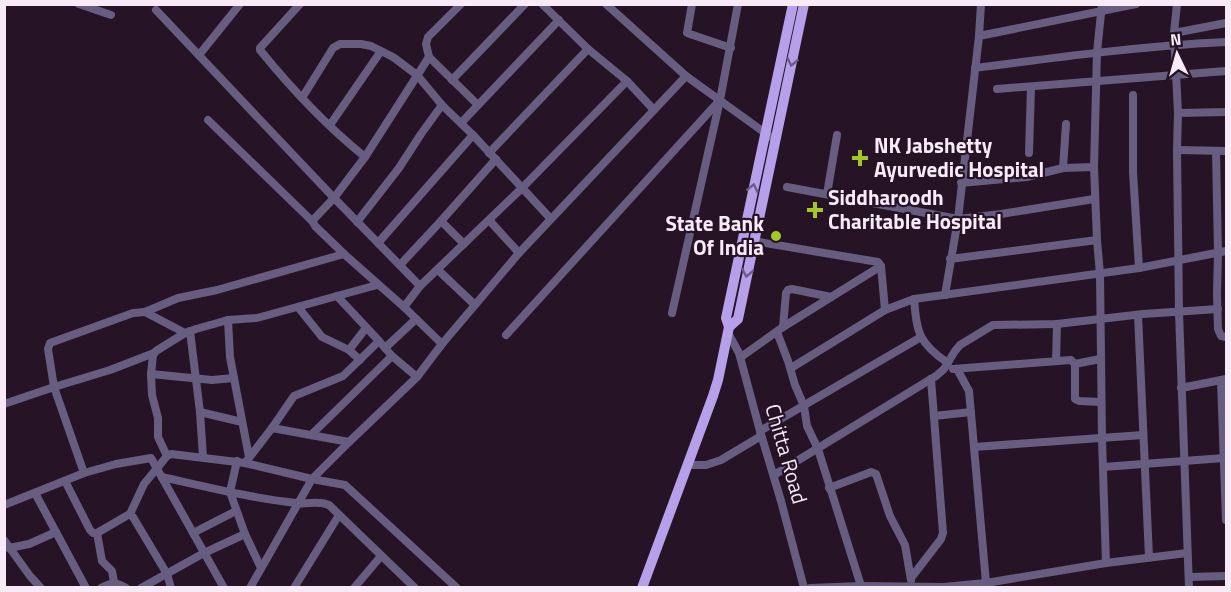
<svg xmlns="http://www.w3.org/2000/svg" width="1231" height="592" viewBox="0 0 1231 592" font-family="'Titillium Web',sans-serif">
	<rect width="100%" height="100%" fill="#261326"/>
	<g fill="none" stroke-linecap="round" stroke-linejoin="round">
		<!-- minor -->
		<g stroke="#675d81" stroke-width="8">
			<polyline points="79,4 111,15"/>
			<path d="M 300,4 L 260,48 L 260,50 C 290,87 328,127 365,157"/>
			<polyline points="542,4 588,49 627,81 654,110 686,76"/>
			<polyline points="606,4 686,76 775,140"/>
			<polyline points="692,4 687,33 731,48"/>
			<polyline points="1102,4 1097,52 1094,167 1097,240 1100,274 1102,439 1106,563"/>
			<polyline points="1177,4 1174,33 1178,113 1177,150 1179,312 1189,588"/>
			<polyline points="156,10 334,198 380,245"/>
			<polyline points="1174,33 1226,23"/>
			<polyline points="979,36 1136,4"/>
			<polyline points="199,55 240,4"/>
			<polyline points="429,57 426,44 428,37 461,4"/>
			<path d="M 975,68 C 1059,57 1142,46 1226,42"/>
			<polyline points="452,80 525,4"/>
			<polyline points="997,89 1226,71"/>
			<polyline points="1133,95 1133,172 1139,268"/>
			<polyline points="302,98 333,48 340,44 361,44 371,46 393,57 417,75 442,105 473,135 550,218"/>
			<polyline points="1178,113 1226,112"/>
			<polyline points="208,120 313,222"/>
			<polyline points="461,123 559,20"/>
			<polyline points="330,125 381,51"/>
			<polyline points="1177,150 1226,151"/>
			<polyline points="1216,151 1218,253 1217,294 1218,329 1221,336 1226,337"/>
			<polyline points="489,153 588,49"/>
			<polyline points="1029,153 1031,87"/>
			<polyline points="1063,168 1066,124"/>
			<polyline points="961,183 1027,177 1063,168 1094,167"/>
			<polyline points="787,187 958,219 1001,214 1094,199"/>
			<polyline points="827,194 837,135"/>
			<polyline points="489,220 519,253"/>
			<polyline points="441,221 464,244"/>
			<polyline points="357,222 399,168 421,134 442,105"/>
			<polyline points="753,241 878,262 881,266 885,310"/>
			<polyline points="950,259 1097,240"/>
			<polyline points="400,265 441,221 496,159"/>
			<polyline points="438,270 475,305"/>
			<polyline points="420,286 378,243 473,135"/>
			<polyline points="945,295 958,219 979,36 981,4"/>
			<polyline points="337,296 379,341"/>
			<path d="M 914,299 C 917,332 918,343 948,363"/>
			<polyline points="298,307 322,337 349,350 360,360"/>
			<polyline points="404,307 420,286 522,188 627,81"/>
			<polyline points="145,312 185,333"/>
			<polyline points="672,313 720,100 738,4"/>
			<polyline points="1138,315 1149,557"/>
			<polyline points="228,320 230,357 249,457"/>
			<polyline points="783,327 786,293 788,290 792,289 831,297"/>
			<polyline points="190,331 200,412 203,457"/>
			<polyline points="777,332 788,361 795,385 804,406 807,426 818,449 861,586"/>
			<polyline points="728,333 739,353 760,431 781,501 804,588"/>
			<polyline points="506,335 720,100"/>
			<polyline points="442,344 404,307 344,254 315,226 313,222 314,219 334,198 365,157 429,57 478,105"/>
			<polyline points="385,348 416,319"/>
			<polyline points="349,350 366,328"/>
			<polyline points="741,357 783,327 881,266"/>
			<polyline points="1056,361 1057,324"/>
			<polyline points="1075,364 1100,359"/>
			<polyline points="791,368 885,310 914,299 1139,268 1226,251"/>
			<polyline points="953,369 1071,360 1075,364 1075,399 1079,401 1101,402"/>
			<polyline points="957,369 969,391 986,583"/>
			<polyline points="151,374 212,380 234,378"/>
			<polyline points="1221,381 1226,520"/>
			<polyline points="1181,388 1226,379"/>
			<polyline points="4,404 54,387 110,370 154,353"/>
			<polyline points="200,412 242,422"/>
			<polyline points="934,416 971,412"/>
			<polyline points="272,428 349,442"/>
			<polyline points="760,431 921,337"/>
			<polyline points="311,435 392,356"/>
			<polyline points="974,447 1143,435"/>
			<polyline points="167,456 158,437 158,418 152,395 151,374 153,355 156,351 185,333 196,329 228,320 257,318 377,285"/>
			<polyline points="237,461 230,492 245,534 261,568"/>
			<polyline points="245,463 272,428 294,396 343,376 379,341 392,356 417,377"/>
			<polyline points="687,465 706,465 721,460 761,436"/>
			<polyline points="1103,467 1224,458"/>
			<polyline points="84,473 54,387 48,349 50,343 133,313 145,312 178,298 217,290 344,254"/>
			<polyline points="774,475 936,376 944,369 955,351 960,345 993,325 1057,324 1143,314 1218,309"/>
			<path d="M 162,477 C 206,487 251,498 296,503 C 308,505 317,500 329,505 L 415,588"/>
			<polyline points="65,481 90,530 93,533 97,533 128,515 130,514 133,517 167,574 171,588"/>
			<polyline points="829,488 866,474 871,472 876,474 890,516 905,545 911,580"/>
			<polyline points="35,493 86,588"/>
			<polyline points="4,505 84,473 116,464 151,458 224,588"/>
			<polyline points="130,514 144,484 167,456 171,454 245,463 312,479 345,485 457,588"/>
			<polyline points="97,533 102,561 112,571 114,582"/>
			<polyline points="193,533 236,511"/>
			<polyline points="4,540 30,576 41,588"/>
			<polyline points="9,548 29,544 56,532"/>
			<polyline points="1189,577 1226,576"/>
			<polyline points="911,578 941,539 943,533 931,379"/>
			<path d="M 101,588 C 112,582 116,582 126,588"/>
			<polyline points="141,588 204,553 245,534"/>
			<polyline points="250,588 312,479 349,442 417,377 442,344 519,253 654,110"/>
			<polyline points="294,588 339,515"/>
			<polyline points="354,588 381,556"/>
			<polyline points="810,588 861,586 943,587 986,583 1106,563 1187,553"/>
		</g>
		<!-- major -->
		<g stroke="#b6a0ea" stroke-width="10">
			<polyline points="729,327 738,319 804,4"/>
			<polyline points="642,588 713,396 718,380 729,327 726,318 793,4"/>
		</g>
	</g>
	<!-- one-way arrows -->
	<defs><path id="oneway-chevron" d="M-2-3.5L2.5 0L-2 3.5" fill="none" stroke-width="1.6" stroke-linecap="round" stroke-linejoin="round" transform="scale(1.5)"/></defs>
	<g stroke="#6e5a88">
		<use href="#oneway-chevron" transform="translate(792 62) rotate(102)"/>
		<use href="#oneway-chevron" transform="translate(753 188) rotate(-78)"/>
		<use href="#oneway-chevron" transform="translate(747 273) rotate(101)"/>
	</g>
	<!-- markers -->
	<g fill="#a3c927" stroke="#261326" stroke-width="2">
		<path d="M857 149h6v6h6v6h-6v6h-6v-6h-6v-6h6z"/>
		<path d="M812 201h6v6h6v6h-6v6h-6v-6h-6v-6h6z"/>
		<circle cx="776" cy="236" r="6"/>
	</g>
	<g text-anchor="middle" stroke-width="4.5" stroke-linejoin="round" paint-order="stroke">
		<!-- poi labels -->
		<g font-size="21" font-weight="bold" fill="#f8eaf7" stroke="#261326" text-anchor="start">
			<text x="874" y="153">NK Jabshetty<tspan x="874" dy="24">Ayurvedic Hospital</tspan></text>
			<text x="828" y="205">Siddharoodh<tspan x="828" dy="24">Charitable Hospital</tspan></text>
			<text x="764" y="231" text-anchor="end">State Bank<tspan x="764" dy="24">Of India</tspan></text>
		</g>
		<!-- street labels -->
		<g font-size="21" fill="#f8eaf7" stroke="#261326">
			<text transform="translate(786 454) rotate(74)" y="7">Chitta Road</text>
		</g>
	</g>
	<!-- border -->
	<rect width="1231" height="592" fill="none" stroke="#f8eaf7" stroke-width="12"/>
	<!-- north arrow -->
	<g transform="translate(1177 54) rotate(355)" stroke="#261326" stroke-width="4.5" paint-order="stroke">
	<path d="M0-4.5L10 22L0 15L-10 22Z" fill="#f8eaf7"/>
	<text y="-9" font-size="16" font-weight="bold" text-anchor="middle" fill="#f8eaf7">N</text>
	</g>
</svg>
